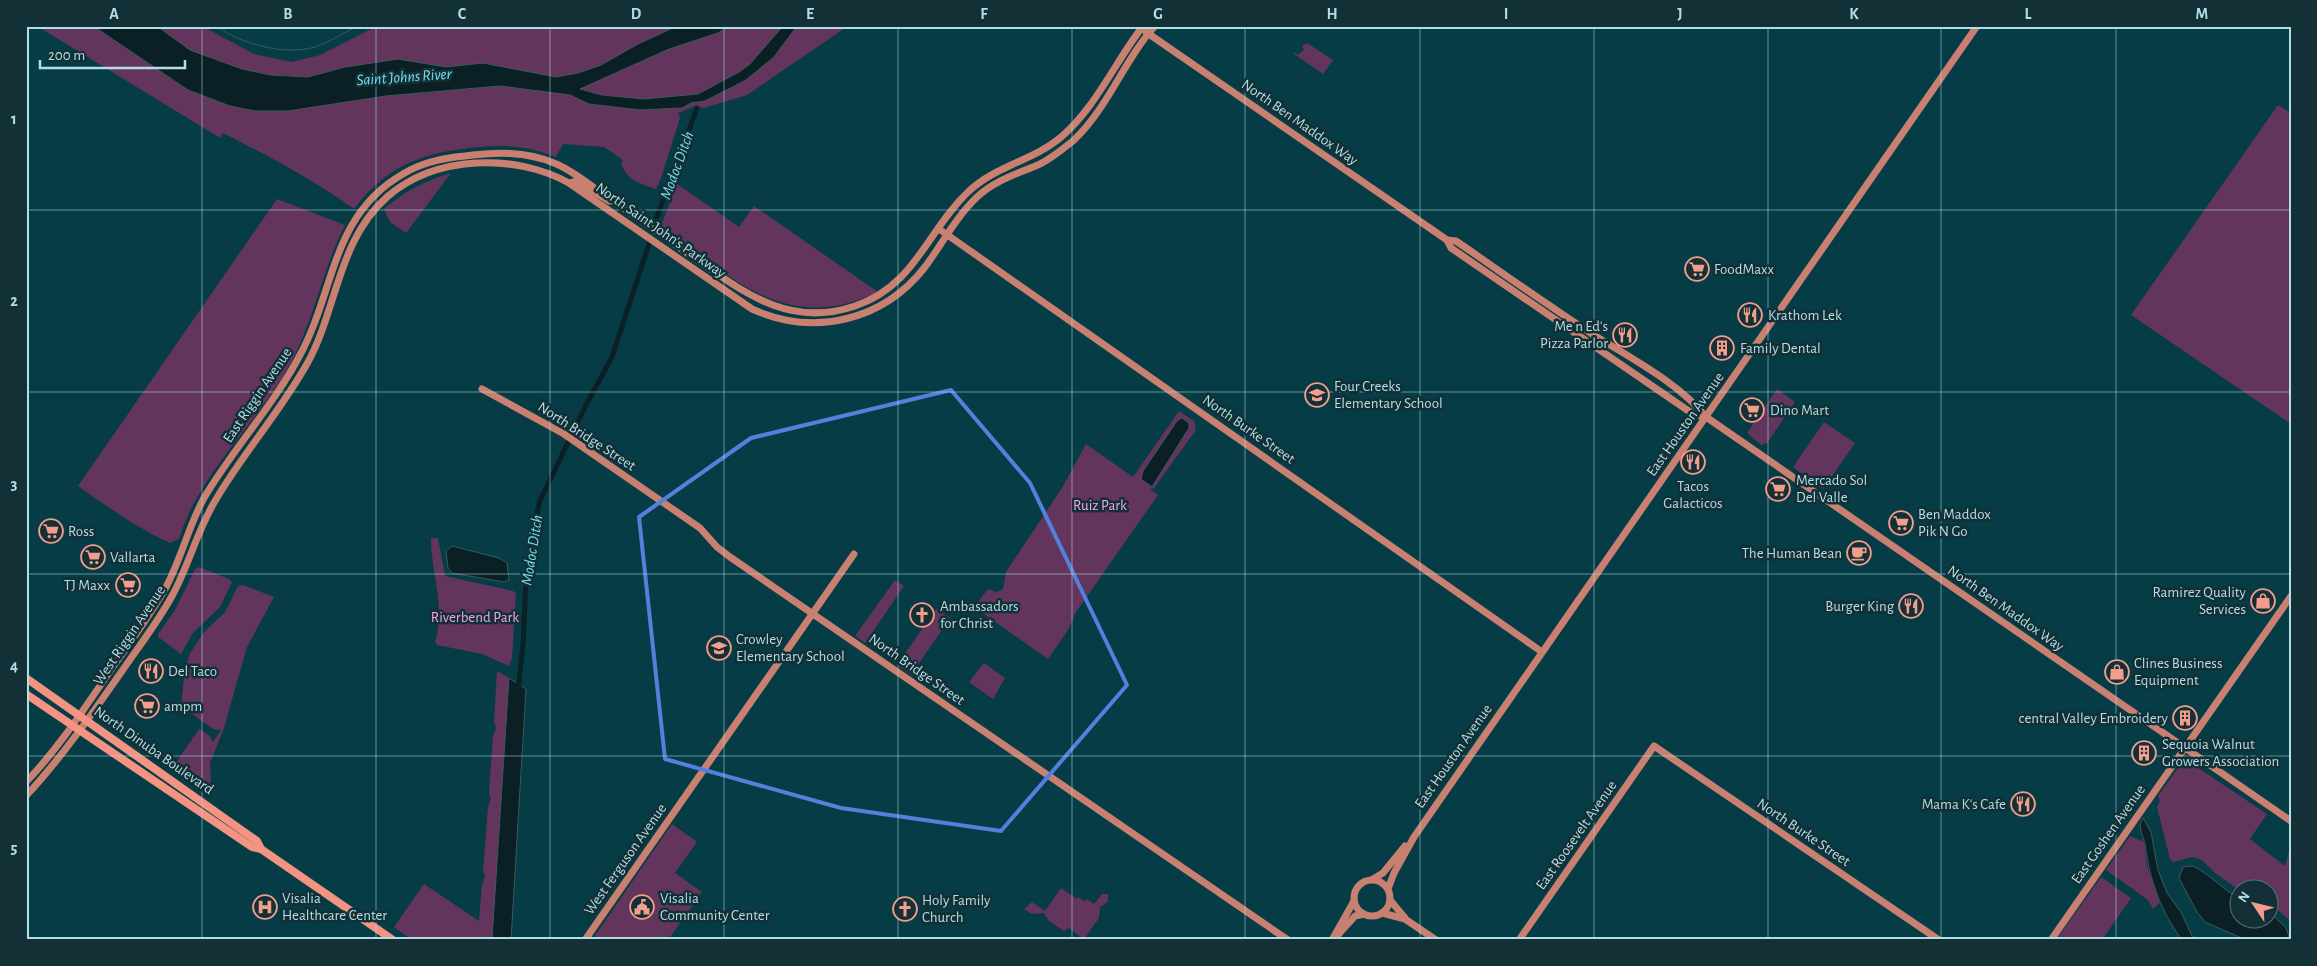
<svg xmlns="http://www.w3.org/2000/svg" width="2317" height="966" viewBox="0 0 2317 966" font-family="'Alegreya Sans',sans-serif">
	<rect width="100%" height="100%" fill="#053c45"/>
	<!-- green -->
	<g fill="#63355d">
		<path d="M 37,26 L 202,26 L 254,54 L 292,62 L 320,55 L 377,26 L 848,26 L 747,95 L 704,108 L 695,106 L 678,113 L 680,118 L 661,178 L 656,189 C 639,183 628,181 621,164 L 623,160 L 604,147 L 563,144 L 556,157 C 526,145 500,144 469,148 C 418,154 385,168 354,209 C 313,180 269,156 223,133 L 220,138 Z"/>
		<polygon points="1307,43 1333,60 1323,74 1294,54 1295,52 1298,55 1304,50 1302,46"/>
		<polygon points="2278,105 2291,113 2291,424 2131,315"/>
		<path d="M 451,173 L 406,233 L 390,222 L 384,209 C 405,191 424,181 451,173 Z"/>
		<path d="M 677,184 L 739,227 L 754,206 L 878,292 C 786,336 731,277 661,226 Z"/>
		<path d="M 277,199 L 345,225 C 322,270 314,321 289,366 C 256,425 199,473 179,539 L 170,543 C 137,528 108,507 78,486 Z"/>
		<polygon points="1777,389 1795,402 1767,443 1761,445 1747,433"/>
		<polygon points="1179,411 1194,421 1196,430 1154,488 1150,489 1158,495 1076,612 1068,630 1048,659 974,607 988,589 997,592 1003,589 1006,572 1062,488 1086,444 1133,477"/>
		<polygon points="1824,422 1855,443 1823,489 1793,467"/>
		<path d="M 431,538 L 438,538 L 445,576 L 513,591 L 516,593 L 512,658 L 509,666 L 482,654 L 437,645 L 435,642 C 446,608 431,573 431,538 Z"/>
		<polygon points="199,567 229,579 232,582 220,607 193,633 181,654 158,637 158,634 175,610 195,569"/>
		<polygon points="895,580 904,586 865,643 855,636"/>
		<polygon points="243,585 274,597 247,647 224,728 210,763 211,780 206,791 173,767 199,729 209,735 213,742 221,730 213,729 181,706 185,669 190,653 205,631 225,612 238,586"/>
		<polygon points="936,609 950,618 911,675 897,665"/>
		<polygon points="984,663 1005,678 993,699 969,682"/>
		<polygon points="497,671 509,678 492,940 412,940 394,927 424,884 479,921 482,885 485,876 483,871 488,807 491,798 489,793 493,736 496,728 494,722"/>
		<polygon points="2188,761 2267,814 2250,839 2285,866 2291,844 2291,922 2270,903 2270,888 2239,890 2215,873 2202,860 2192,857 2174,862 2170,859 2157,807 2160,801 2158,796 2181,764"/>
		<polygon points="672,824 697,842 675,873 702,892 668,940 592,940"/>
		<polygon points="2130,836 2144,842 2147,867 2161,902 2153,909 2148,900 2106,870"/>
		<polygon points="2101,877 2131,898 2102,940 2056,940"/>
		<polygon points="1061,888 1077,899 1078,897 1085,902 1087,899 1094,904 1102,894 1108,894 1108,902 1100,907 1099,918 1084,939 1069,928 1064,931 1049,921 1044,913 1032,914 1024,909 1032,902 1045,911"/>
	</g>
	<!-- water -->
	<g fill="#0a2024" stroke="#3d595e">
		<polygon points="93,26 157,26 190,50 242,69 271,75 308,77 345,67 398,59 446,67 483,63 556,77 578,73 601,65 638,44 677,26 729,26 718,33 669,49 580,89 602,95 644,99 698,94 739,72 750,64 783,26 797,26 774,57 746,80 705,101 691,103 682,108 640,110 589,104 570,95 500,86 386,96 288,111 255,111 230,106 188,90"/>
		<polygon points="1182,418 1189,423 1189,428 1152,487 1141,479 1143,471 1177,421"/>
		<polygon points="452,546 499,558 507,563 509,580 504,582 452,573 448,568 446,551"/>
		<polygon points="509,678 526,689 511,940 492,940"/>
		<path d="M 2143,818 L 2151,832 L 2158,870 L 2167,893 L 2181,912 L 2192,936 L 2199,940 L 2182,940 C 2160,910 2150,881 2145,844 C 2143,836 2137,826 2143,818 Z"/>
		<path d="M 2191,866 C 2203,868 2224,891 2239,898 L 2240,918 L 2270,918 L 2270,912 L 2286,928 L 2290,940 L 2246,940 L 2205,922 L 2197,912 L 2179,878 L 2183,867 Z"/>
	</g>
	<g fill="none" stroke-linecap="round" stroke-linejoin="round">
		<!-- stream -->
		<path stroke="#3d595e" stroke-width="1" d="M 216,26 C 241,44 285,56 315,47 C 330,42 344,33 357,26"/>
		<!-- canal -->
		<g stroke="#0a2024" stroke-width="5">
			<polyline points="655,222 697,108"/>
			<polyline points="518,691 523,644 526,579 539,503 585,407 612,357 649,244"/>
		</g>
		<!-- secondary -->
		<g stroke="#ca8071" stroke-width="7">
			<polyline points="1146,32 1447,240 1451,248 1693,414 1706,417"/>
			<polyline points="569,183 576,181 609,201"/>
			<polyline points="939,229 1542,652"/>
			<path d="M 1447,240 L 1456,241 C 1501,272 1546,304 1592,334 C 1629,357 1679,383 1706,417 L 2291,821"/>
			<polyline points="482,389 564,434 700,528 717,547 730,557 1288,940"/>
			<path d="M 26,782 C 58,749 84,709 110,671 C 129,644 149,617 165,589 C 181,560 188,527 204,498 C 233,449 273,406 300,355 C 335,291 331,215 403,174 C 422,162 443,158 465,156 C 496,152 525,151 554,163 C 572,170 587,183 603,194 C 632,214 661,234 690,255 C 742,291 788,329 855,306 C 915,286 927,231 968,192 C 995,166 1032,161 1060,138 C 1095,109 1115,62 1143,26"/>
			<path d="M 26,796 C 62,757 92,714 122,671 C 139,646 158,622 172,596 C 189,565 197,531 215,501 C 243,453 281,411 308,362 C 337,309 338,240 387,197 C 435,155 515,153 569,183 L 752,309 C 814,337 883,321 925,267 C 942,244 956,217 977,197 C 995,180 1017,174 1040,164 C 1052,158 1064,148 1074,140 C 1108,108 1124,60 1155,26"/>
			<polyline points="1373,879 1383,873 1405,846"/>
			<circle cx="1372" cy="898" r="18"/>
			<polyline points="1388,889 1394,873 1414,837 1977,26"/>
			<polyline points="1390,900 1405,918"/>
			<polyline points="1382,913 1405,919 1436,940"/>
			<polyline points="1337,936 1355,916 1364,914"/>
			<polyline points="585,940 854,554"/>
			<polyline points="1332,940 1354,901"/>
			<polyline points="1519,940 1654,746 1939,940"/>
			<polyline points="2051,940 2291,596"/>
		</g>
		<!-- primary -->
		<g stroke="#f39381" stroke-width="8">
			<polyline points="26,678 257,841 261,849"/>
			<polyline points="26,694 252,847 261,849 393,940"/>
		</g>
	</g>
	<!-- marked area -->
	<path fill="none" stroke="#5280dd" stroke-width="4" stroke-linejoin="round" d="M 951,390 L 1030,483 L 1127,685 L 1001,831 L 841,808 L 665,759 L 639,517 L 751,438 Z"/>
	<!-- grid -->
	<path fill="none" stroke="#b3dee6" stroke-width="1" stroke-opacity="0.55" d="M 202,26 L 202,940M 376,26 L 376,940M 550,26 L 550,940M 724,26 L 724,940M 898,26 L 898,940M 1072,26 L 1072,940M 1245,26 L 1245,940M 1420,26 L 1420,940M 1594,26 L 1594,940M 1768,26 L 1768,940M 1941,26 L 1941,940M 2116,26 L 2116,940M 26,210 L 2291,210M 26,392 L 2291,392M 26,574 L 2291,574M 26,756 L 2291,756"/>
	<!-- icons -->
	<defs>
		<g id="supermarket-ring" transform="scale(1.25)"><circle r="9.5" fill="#133036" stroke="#f49d8c" stroke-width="1.5"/><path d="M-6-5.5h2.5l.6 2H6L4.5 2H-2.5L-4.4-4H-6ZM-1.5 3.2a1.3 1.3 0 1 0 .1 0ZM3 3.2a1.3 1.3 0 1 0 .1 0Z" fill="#f49d8c"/></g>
		<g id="restaurant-ring" transform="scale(1.25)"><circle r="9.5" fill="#133036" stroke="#f49d8c" stroke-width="1.5"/><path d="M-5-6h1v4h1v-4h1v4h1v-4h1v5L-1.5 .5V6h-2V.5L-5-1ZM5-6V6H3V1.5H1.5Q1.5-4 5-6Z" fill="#f49d8c"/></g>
		<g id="building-ring" transform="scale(1.25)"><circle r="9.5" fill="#133036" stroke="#f49d8c" stroke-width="1.5"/><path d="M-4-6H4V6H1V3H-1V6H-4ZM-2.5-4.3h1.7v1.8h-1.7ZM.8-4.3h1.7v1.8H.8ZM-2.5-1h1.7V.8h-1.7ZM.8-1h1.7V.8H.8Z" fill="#f49d8c"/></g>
		<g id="school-ring" transform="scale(1.25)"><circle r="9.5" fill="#133036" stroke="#f49d8c" stroke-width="1.5"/><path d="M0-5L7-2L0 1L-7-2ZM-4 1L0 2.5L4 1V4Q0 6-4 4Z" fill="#f49d8c"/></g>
		<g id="cafe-ring" transform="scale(1.25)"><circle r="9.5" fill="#133036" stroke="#f49d8c" stroke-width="1.5"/><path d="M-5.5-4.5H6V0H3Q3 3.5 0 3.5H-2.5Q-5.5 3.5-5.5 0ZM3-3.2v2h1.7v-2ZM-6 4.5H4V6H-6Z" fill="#f49d8c"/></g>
		<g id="shop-ring" transform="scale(1.25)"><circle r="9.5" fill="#133036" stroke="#f49d8c" stroke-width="1.5"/><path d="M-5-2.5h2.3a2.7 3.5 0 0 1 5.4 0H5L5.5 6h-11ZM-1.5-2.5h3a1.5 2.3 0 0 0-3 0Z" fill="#f49d8c"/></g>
		<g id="church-ring" transform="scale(1.25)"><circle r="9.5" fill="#133036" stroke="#f49d8c" stroke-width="1.5"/><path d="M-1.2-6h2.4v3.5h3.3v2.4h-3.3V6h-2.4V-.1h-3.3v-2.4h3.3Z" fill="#f49d8c"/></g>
		<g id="hospital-ring" transform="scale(1.25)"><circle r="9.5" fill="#133036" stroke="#f49d8c" stroke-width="1.5"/><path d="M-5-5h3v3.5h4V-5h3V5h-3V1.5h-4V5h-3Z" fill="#f49d8c"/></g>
		<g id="civic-ring" transform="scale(1.25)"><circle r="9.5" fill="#133036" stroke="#f49d8c" stroke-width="1.5"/><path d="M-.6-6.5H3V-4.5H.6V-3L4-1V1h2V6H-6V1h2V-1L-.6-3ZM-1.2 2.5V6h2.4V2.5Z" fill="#f49d8c"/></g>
	</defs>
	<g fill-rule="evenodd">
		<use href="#supermarket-ring" x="1697" y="269"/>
		<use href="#restaurant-ring" x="1750" y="315"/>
		<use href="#restaurant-ring" x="1625" y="335"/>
		<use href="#building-ring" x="1722" y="348"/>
		<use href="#school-ring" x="1317" y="395"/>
		<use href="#supermarket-ring" x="1752" y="410"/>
		<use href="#restaurant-ring" x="1693" y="462"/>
		<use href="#supermarket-ring" x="1778" y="489"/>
		<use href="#supermarket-ring" x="1901" y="523"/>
		<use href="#supermarket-ring" x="51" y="531"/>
		<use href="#cafe-ring" x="1859" y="553"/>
		<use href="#supermarket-ring" x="93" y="557"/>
		<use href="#supermarket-ring" x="128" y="585"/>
		<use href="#shop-ring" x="2263" y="601"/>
		<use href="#restaurant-ring" x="1911" y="606"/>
		<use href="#church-ring" x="922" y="615"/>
		<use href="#school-ring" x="719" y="648"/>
		<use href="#restaurant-ring" x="151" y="671"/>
		<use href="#shop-ring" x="2117" y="672"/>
		<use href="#supermarket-ring" x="147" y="706"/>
		<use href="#building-ring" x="2185" y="718"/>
		<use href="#building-ring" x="2144" y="753"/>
		<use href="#restaurant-ring" x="2023" y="804"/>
		<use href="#hospital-ring" x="265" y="907"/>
		<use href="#civic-ring" x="642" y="907"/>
		<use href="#church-ring" x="905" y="909"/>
	</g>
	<g text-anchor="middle" stroke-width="5" stroke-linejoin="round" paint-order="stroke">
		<!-- street labels -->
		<g font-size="15" fill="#b3dee6" stroke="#133036">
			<text transform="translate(1300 122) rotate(35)" y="5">North Ben Maddox Way</text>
			<text transform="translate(661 230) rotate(35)" y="5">North Saint John's Parkway</text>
			<text transform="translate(257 395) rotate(-56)" y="5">East Riggin Avenue</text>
			<text transform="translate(1685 424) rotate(-55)" y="5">East Houston Avenue</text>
			<text transform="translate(1249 429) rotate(35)" y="5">North Burke Street</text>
			<text transform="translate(587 436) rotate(33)" y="5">North Bridge Street</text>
			<text transform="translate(2006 608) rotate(35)" y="5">North Ben Maddox Way</text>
			<text transform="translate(129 635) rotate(-56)" y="5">West Riggin Avenue</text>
			<text transform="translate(917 669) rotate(35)" y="5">North Bridge Street</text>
			<text transform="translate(154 750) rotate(35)" y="5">North Dinuba Boulevard</text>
			<text transform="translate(1453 756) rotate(-55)" y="5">East Houston Avenue</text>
			<text transform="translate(1804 832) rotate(34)" y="5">North Burke Street</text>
			<text transform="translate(2108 834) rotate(-55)" y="5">East Goshen Avenue</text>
			<text transform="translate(1576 835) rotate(-55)" y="5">East Roosevelt Avenue</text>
			<text transform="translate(625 859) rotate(-55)" y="5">West Ferguson Avenue</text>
		</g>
		<!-- poi labels -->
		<g font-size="15" fill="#b3dee6" stroke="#133036" text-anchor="start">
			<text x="1714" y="274">FoodMaxx</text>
			<text x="1768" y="320">Krathom Lek</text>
			<text x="1608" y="331" text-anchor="end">Me n Ed's<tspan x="1608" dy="17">Pizza Parlor</tspan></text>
			<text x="1740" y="353">Family Dental</text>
			<text x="1334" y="391">Four Creeks<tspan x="1334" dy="17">Elementary School</tspan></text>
			<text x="1770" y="415">Dino Mart</text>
			<text x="1796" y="485">Mercado Sol<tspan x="1796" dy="17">Del Valle</tspan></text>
			<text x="1693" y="491" text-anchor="middle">Tacos<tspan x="1693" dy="17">Galacticos</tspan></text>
			<text x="1918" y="519">Ben Maddox<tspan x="1918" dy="17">Pik N Go</tspan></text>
			<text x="68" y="536">Ross</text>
			<text x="1842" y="558" text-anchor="end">The Human Bean</text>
			<text x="110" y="562">Vallarta</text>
			<text x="110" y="590" text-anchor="end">TJ Maxx</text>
			<text x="2246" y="597" text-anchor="end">Ramirez Quality<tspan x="2246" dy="17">Services</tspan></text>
			<text x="940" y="611">Ambassadors<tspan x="940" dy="17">for Christ</tspan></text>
			<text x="1894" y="611" text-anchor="end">Burger King</text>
			<text x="736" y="644">Crowley<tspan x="736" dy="17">Elementary School</tspan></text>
			<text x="2134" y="668">Clines Business<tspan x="2134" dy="17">Equipment</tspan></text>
			<text x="168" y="676">Del Taco</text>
			<text x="164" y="711">ampm</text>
			<text x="2168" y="723" text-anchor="end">central Valley Embroidery</text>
			<text x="2162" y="749">Sequoia Walnut<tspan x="2162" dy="17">Growers Association</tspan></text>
			<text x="2006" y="809" text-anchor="end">Mama K's Cafe</text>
			<text x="282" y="903">Visalia<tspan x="282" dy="17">Healthcare Center</tspan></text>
			<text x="660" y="903">Visalia<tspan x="660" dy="17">Community Center</tspan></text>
			<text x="922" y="905">Holy Family<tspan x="922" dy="17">Church</tspan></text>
		</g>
		<!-- park labels -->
		<g font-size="15" fill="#f7a2eb" stroke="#133036">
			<text x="1100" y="510">Ruiz Park</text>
			<text x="475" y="622">Riverbend Park</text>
		</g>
		<!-- water labels -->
		<g font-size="16" font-style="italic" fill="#75dff4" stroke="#133036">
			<text transform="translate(404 76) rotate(-4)" y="6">Saint Johns River</text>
			<text transform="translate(676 165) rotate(-70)" y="6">Modoc Ditch</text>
			<text transform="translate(531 550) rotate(-81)" y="6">Modoc Ditch</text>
		</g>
	</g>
	<!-- border -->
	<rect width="2317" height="966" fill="none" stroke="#133036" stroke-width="55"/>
	<!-- north arrow -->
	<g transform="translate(2254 904) rotate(305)"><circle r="24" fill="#133036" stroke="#53767c"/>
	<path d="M0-4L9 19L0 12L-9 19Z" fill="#f49d8c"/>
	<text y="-8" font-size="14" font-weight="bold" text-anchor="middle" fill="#b3dee6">N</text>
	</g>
	<!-- scale -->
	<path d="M40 60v8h145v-8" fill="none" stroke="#b3dee6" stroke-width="2.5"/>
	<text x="48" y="60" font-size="15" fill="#b3dee6" stroke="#133036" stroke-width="4" paint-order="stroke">200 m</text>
	<rect x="28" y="28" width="2262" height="910" fill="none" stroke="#b3dee6" stroke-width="2"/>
	<g font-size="16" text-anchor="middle" font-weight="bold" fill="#b3dee6">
		<text x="114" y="19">A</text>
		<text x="288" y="19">B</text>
		<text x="462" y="19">C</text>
		<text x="636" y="19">D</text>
		<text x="810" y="19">E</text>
		<text x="984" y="19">F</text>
		<text x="1158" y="19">G</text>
		<text x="1332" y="19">H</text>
		<text x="1506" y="19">I</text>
		<text x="1680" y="19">J</text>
		<text x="1854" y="19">K</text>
		<text x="2028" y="19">L</text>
		<text x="2202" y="19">M</text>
		<text x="14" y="124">1</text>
		<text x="14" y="306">2</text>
		<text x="14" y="489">3</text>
		<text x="14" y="671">4</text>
		<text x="14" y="853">5</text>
	</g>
</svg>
